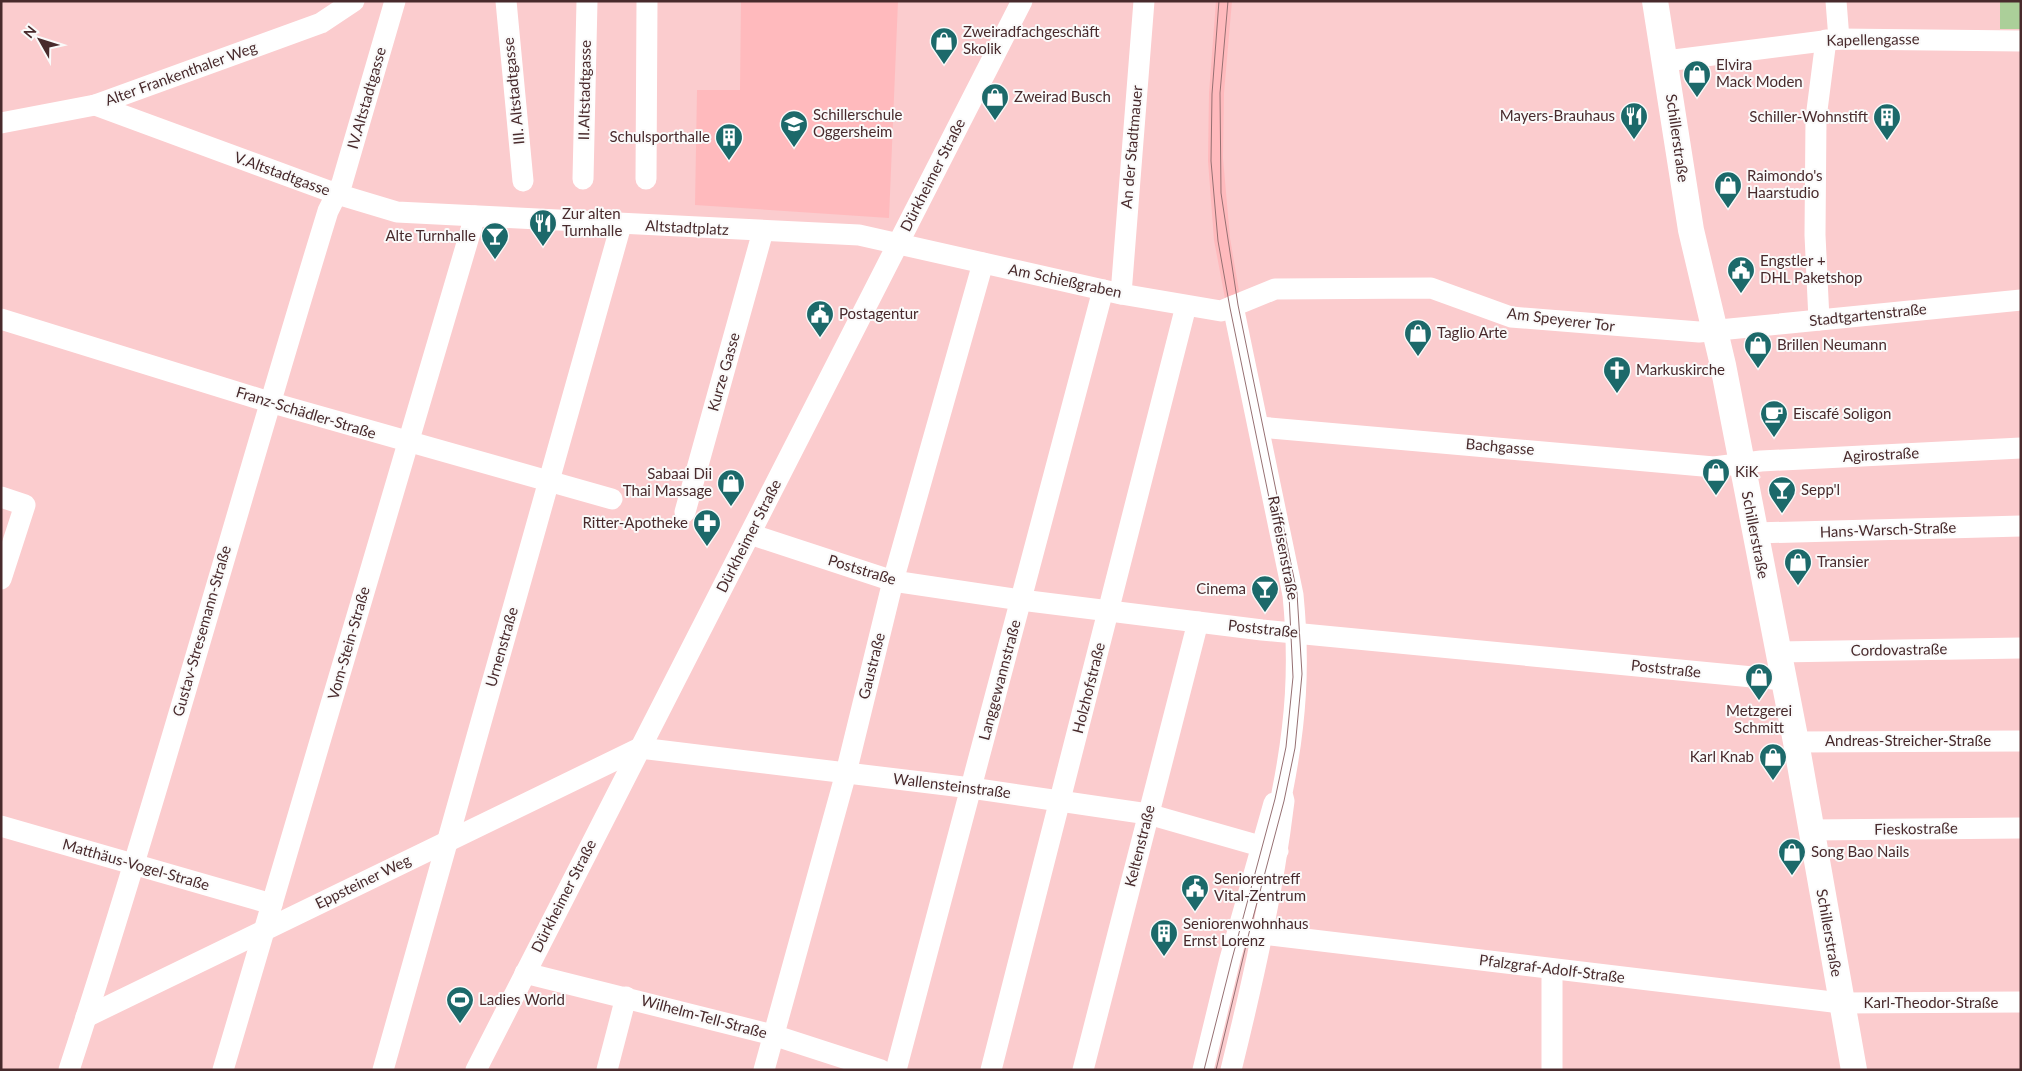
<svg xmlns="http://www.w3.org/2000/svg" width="2022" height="1071" viewBox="0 0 2022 1071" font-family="Lato,sans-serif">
	<rect width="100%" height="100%" fill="#fbccce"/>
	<!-- built -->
	<g fill="#ffbabd">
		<polygon points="741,1 898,1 889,218 695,205 697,90 740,90"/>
		<polygon points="1216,1 1232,1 1224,93 1223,158 1230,238 1241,303 1227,309 1214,240 1208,161 1209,93"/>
	</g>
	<!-- green -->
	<rect fill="#abcf99" x="2000" y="1" width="21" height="28"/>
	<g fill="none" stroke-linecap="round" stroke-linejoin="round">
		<!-- minor -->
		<g stroke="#fff" stroke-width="21">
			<polyline points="506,1 523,181"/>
			<polyline points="1836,1 1839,39"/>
			<polyline points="1666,61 1839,39 2021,41"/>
			<polyline points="95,105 337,194 397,212 859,235 1121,294 1221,311 1275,289 1431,288 1511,317 1699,332 2021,300"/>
			<polyline points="1,123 95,105 321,23 354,1"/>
			<polyline points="583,179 587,1"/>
			<polyline points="646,179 647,1"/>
			<polyline points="1121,294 1144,1"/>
			<polyline points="1,319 269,402 612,499"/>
			<polyline points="1819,320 1815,235 1816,118 1826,40"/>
			<polyline points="1259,427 1714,467 1761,461 2021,448"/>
			<polyline points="1,497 25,505 1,579"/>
			<polyline points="685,512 763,231"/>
			<polyline points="1755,533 2021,526"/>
			<polyline points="750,534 893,581 1021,600 1262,630 1784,680"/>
			<polyline points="1777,652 2021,648"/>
			<polyline points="1796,742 2021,741"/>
			<polyline points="1,826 272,904"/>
			<polyline points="1811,830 2021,828"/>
			<polyline points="1238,931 1841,1003 2021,1002"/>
			<polyline points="1552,969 1552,1070"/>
			<polyline points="525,973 773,1035 881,1070"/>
			<polyline points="86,1017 640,748 971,788 1148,814 1278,851"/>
			<path d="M 69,1070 C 162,785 240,497 328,211 L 342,183 L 395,1"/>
			<polyline points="223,1070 475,216"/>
			<polyline points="383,1070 621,225"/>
			<polyline points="476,1070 1022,1"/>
			<polyline points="607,1070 626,997"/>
			<polyline points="764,1070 846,773 893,581 983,263"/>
			<polyline points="896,1070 1103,290"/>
			<polyline points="991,1070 1186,306"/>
			<polyline points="1083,1070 1198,622"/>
			<polyline points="1203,1070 1230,959 1274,803"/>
			<path d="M 1231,1070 C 1253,981 1273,892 1284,801 L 1282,793 C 1296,723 1300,666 1293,595 L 1233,306"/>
		</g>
		<!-- tertiary -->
		<polyline stroke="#fff" stroke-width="26" points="1655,1 1691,230 1723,365 1796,742 1854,1070"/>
		<!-- tram -->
		<g stroke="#967072" stroke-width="1">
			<polyline points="1204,1070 1232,959 1275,799 1286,747 1293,677 1289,595 1230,308 1218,241 1211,161 1212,94 1219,1"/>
			<polyline points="1216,1070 1249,933 1284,801 1295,748 1302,674 1297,593 1238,305 1221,193 1220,93 1228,1"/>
		</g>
	</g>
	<!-- icons -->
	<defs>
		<g id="shop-pin" transform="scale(1.4375)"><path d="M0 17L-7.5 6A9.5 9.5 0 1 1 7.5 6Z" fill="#1c696a" stroke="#fafafa"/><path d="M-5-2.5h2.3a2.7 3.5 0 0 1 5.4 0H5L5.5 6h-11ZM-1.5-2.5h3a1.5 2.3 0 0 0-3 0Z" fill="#fff"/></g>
		<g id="restaurant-pin" transform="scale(1.4375)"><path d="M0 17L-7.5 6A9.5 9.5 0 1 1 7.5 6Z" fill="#1c696a" stroke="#fafafa"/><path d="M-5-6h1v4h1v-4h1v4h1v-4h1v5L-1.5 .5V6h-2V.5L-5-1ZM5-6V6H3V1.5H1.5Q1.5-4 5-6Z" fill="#fff"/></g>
		<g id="building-pin" transform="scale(1.4375)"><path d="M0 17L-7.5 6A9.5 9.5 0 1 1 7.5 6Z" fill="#1c696a" stroke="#fafafa"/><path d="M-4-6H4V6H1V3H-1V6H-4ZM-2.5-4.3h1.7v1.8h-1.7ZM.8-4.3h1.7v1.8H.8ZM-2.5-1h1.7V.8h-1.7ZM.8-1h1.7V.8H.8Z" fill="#fff"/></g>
		<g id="school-pin" transform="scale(1.4375)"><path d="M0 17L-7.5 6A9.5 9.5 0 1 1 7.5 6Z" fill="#1c696a" stroke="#fafafa"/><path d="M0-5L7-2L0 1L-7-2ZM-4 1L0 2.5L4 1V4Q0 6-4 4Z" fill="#fff"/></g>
		<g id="bar-pin" transform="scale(1.4375)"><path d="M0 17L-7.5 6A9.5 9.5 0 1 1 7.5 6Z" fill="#1c696a" stroke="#fafafa"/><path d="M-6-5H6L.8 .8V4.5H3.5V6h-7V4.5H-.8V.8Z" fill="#fff"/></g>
		<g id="civic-pin" transform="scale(1.4375)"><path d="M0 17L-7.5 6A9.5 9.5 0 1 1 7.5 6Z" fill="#1c696a" stroke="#fafafa"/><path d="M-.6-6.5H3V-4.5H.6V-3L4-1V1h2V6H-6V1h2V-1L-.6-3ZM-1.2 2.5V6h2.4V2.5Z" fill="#fff"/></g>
		<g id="church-pin" transform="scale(1.4375)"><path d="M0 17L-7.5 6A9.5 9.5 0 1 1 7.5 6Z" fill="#1c696a" stroke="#fafafa"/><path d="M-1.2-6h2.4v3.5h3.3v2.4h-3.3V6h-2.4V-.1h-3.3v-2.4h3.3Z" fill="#fff"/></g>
		<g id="cafe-pin" transform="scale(1.4375)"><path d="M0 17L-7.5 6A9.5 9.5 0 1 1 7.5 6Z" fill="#1c696a" stroke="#fafafa"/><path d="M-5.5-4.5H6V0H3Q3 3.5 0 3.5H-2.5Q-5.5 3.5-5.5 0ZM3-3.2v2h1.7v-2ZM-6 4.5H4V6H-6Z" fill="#fff"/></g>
		<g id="pharmacy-pin" transform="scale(1.4375)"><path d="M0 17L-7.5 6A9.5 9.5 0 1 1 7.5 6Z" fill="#1c696a" stroke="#fafafa"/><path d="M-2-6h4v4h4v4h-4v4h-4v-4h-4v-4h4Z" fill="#fff"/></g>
		<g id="stadium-pin" transform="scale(1.4375)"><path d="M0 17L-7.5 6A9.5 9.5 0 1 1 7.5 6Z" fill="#1c696a" stroke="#fafafa"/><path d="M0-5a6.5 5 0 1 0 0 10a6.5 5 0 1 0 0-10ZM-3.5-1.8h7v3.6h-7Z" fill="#fff"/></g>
	</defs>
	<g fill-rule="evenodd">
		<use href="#shop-pin" x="944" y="41"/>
		<use href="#shop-pin" x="1697" y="74"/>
		<use href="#shop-pin" x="995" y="97"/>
		<use href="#restaurant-pin" x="1634" y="116"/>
		<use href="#building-pin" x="1887" y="117"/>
		<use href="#school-pin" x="794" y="124"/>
		<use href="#building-pin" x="729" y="137"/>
		<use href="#shop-pin" x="1728" y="185"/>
		<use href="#restaurant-pin" x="543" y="223"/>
		<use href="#bar-pin" x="495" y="236"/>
		<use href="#civic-pin" x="1741" y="270"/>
		<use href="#civic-pin" x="820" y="314"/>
		<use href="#shop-pin" x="1418" y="333"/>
		<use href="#shop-pin" x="1758" y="345"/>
		<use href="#church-pin" x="1617" y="370"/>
		<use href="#cafe-pin" x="1774" y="414"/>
		<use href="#shop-pin" x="1716" y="472"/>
		<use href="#shop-pin" x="731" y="483"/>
		<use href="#bar-pin" x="1782" y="490"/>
		<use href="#pharmacy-pin" x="707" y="523"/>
		<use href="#shop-pin" x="1798" y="562"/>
		<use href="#bar-pin" x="1265" y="589"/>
		<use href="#shop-pin" x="1759" y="677"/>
		<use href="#shop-pin" x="1773" y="757"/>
		<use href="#shop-pin" x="1792" y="852"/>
		<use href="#civic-pin" x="1195" y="888"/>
		<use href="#building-pin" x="1164" y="933"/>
		<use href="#stadium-pin" x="460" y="1000"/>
	</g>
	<g text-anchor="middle" stroke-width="4" stroke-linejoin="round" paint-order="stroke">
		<!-- poi labels -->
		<g font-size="15" fill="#482a2c" stroke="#fafafa" text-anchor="start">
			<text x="963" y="37">Zweiradfachgeschäft<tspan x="963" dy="17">Skolik</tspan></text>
			<text x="1716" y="70">Elvira<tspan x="1716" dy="17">Mack Moden</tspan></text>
			<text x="1014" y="102">Zweirad Busch</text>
			<text x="813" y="120">Schillerschule<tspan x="813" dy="17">Oggersheim</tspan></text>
			<text x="1615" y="121" text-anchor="end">Mayers-Brauhaus</text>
			<text x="1868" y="122" text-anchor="end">Schiller-Wohnstift</text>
			<text x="710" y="142" text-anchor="end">Schulsporthalle</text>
			<text x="1747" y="181">Raimondo's<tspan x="1747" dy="17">Haarstudio</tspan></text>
			<text x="562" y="219">Zur alten<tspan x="562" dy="17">Turnhalle</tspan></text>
			<text x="476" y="241" text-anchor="end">Alte Turnhalle</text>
			<text x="1760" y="266">Engstler +<tspan x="1760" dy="17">DHL Paketshop</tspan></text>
			<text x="839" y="319">Postagentur</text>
			<text x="1437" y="338">Taglio Arte</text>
			<text x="1777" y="350">Brillen Neumann</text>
			<text x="1636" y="375">Markuskirche</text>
			<text x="1793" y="419">Eiscafé Soligon</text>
			<text x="1735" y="477">KiK</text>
			<text x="712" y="479" text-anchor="end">Sabaai Dii<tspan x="712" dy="17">Thai Massage</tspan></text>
			<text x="1801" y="495">Sepp'l</text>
			<text x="688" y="528" text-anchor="end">Ritter-Apotheke</text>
			<text x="1817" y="567">Transier</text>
			<text x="1246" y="594" text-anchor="end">Cinema</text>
			<text x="1759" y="716" text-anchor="middle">Metzgerei<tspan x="1759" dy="17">Schmitt</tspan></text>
			<text x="1754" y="762" text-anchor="end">Karl Knab</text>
			<text x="1811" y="857">Song Bao Nails</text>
			<text x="1214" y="884">Seniorentreff<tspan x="1214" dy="17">Vital-Zentrum</tspan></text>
			<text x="1183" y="929">Seniorenwohnhaus<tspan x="1183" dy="17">Ernst Lorenz</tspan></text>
			<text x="479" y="1005">Ladies World</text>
		</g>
		<!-- street labels -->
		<g font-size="15" fill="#482a2c" stroke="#fafafa">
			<text transform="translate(1873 40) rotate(-1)" y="5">Kapellengasse</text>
			<text transform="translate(181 74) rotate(-20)" y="5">Alter Frankenthaler Weg</text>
			<text transform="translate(585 90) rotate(-89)" y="5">II.Altstadtgasse</text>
			<text transform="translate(514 91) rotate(-96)" y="5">III. Altstadtgasse</text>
			<text transform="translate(367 98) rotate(-74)" y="5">IV.Altstadtgasse</text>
			<text transform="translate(1677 138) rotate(82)" y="5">Schillerstraße</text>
			<text transform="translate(1132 147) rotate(-85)" y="5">An der Stadtmauer</text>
			<text transform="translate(282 174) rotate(20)" y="5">V.Altstadtgasse</text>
			<text transform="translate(933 175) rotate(-63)" y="5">Dürkheimer Straße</text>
			<text transform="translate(687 228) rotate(3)" y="5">Altstadtplatz</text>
			<text transform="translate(1065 281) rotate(12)" y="5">Am Schießgraben</text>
			<text transform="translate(1868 315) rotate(-6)" y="5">Stadtgartenstraße</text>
			<text transform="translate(1561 320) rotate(7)" y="5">Am Speyerer Tor</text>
			<text transform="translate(724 372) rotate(-74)" y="5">Kurze Gasse</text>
			<text transform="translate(306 413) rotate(17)" y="5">Franz-Schädler-Straße</text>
			<text transform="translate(1500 447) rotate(5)" y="5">Bachgasse</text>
			<text transform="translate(1881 455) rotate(-3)" y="5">Agirostraße</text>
			<text transform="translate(1888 530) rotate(-2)" y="5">Hans-Warsch-Straße</text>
			<text transform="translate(1755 535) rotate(79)" y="5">Schillerstraße</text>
			<text transform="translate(749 536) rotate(-63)" y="5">Dürkheimer Straße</text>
			<text transform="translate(1283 548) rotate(79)" y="5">Raiffeisenstraße</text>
			<text transform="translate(862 570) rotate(17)" y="5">Poststraße</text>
			<text transform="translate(1263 629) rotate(6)" y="5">Poststraße</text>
			<text transform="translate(202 631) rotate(-74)" y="5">Gustav-Stresemann-Straße</text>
			<text transform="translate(349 643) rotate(-74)" y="5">Vom-Stein-Straße</text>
			<text transform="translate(502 647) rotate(-74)" y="5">Urnenstraße</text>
			<text transform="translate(1899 650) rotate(-1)" y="5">Cordovastraße</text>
			<text transform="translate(872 666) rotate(-76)" y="5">Gaustraße</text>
			<text transform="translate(1666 669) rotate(6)" y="5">Poststraße</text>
			<text transform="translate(1000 680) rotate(-75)" y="5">Langgewannstraße</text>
			<text transform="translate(1089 688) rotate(-76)" y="5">Holzhofstraße</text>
			<text x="1908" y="746">Andreas-Streicher-Straße</text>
			<text transform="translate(952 786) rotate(7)" y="5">Wallensteinstraße</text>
			<text transform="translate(1916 829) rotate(-1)" y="5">Fieskostraße</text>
			<text transform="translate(1140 846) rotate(-76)" y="5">Keltenstraße</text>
			<text transform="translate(136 865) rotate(16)" y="5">Matthäus-Vogel-Straße</text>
			<text transform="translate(363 882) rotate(-26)" y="5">Eppsteiner Weg</text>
			<text transform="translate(564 896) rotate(-63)" y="5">Dürkheimer Straße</text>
			<text transform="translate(1829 933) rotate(80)" y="5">Schillerstraße</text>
			<text transform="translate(1552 969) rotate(7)" y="5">Pfalzgraf-Adolf-Straße</text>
			<text x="1931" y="1008">Karl-Theodor-Straße</text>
			<text transform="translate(704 1017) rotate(15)" y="5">Wilhelm-Tell-Straße</text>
		</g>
	</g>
	<!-- border -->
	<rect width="2022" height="1071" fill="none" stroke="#482a2c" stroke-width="5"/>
	<!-- north arrow -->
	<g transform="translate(40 40) rotate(309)" stroke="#fafafa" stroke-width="4" paint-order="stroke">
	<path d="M0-4L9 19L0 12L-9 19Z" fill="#482a2c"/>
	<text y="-8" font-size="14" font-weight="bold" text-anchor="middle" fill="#482a2c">N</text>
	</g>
</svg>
